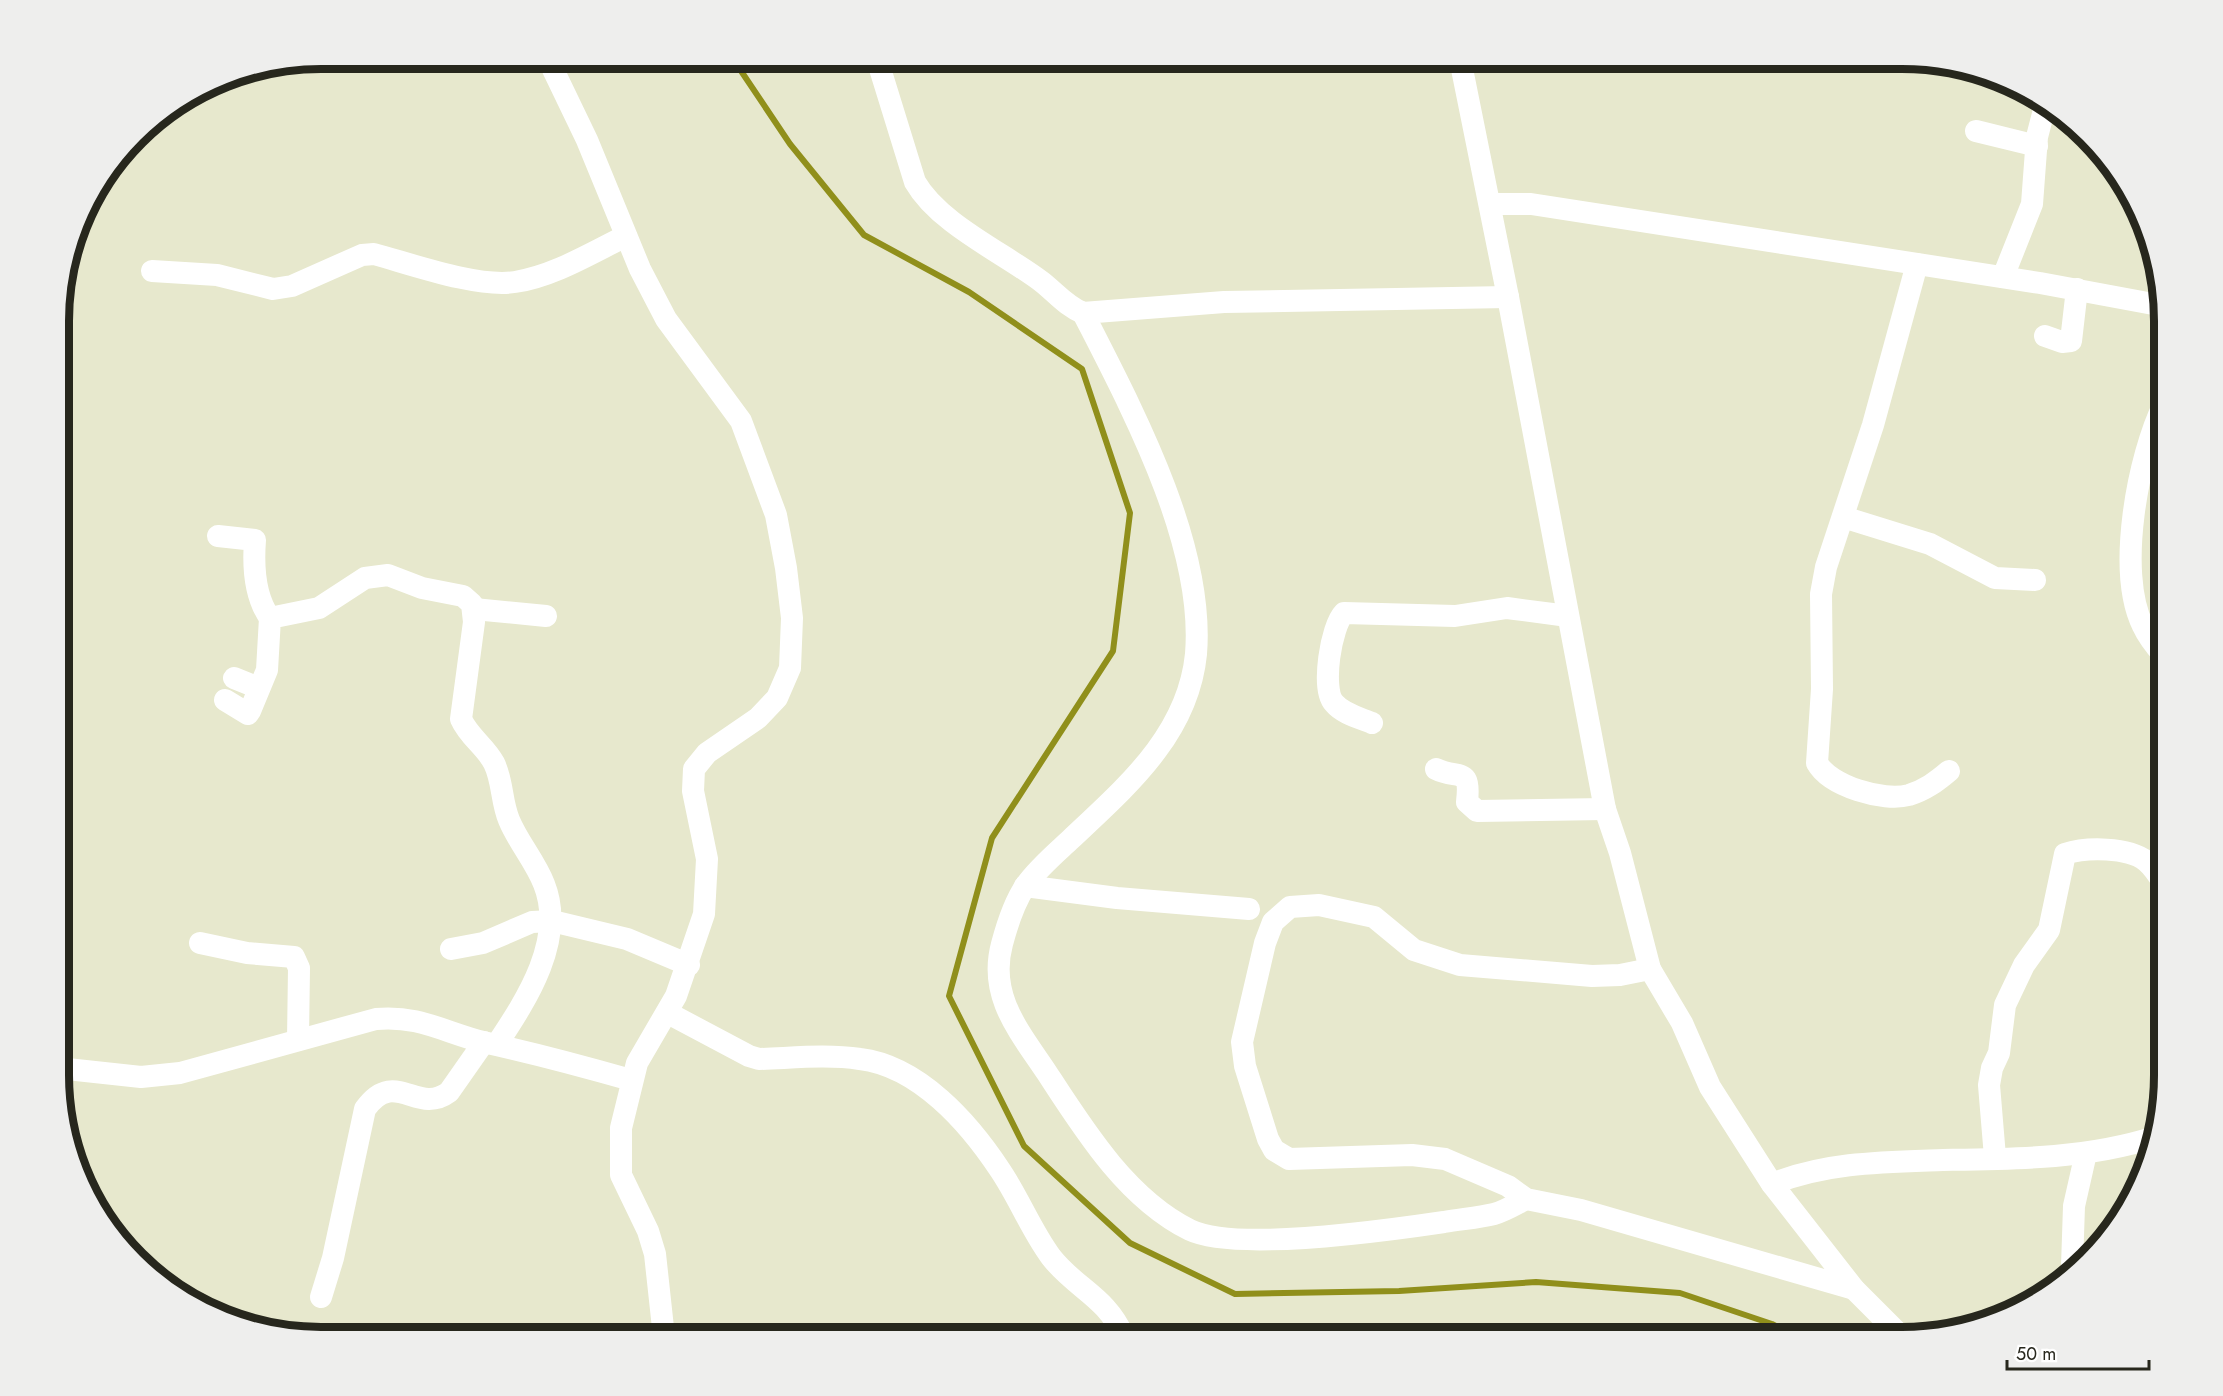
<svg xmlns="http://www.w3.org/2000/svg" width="2223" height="1396" viewBox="0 0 2223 1396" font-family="Jost,sans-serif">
	<rect width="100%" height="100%" fill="#e7e8cd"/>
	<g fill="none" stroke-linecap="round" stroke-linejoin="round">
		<!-- stream -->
		<polyline stroke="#908f1b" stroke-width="6" points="733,59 790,144 864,235 969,292 1082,369 1130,513 1113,651 992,838 949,996 1024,1146 1130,1243 1235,1294 1399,1291 1536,1282 1680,1293 1772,1324 1797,1337"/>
		<!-- minor -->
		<g stroke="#fff" stroke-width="22">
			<polyline points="548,59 587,140 640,269 666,319 741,421 776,515 786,568 792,618 790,668 777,698 758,718 707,753 694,769 693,791 707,859 704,914 676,996 637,1063 621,1128 621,1175 648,1231 655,1254 664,1337"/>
			<path d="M 877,59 L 915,182 C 939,224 1004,253 1042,282 C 1056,293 1066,306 1083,313 L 1224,302 L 1508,297"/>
			<polyline points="1460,59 1508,297 1605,809 1620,853 1650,969 1682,1023 1710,1087 1772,1184 1854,1289 1902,1337"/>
			<polyline points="1976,131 2037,146"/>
			<polyline points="1490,204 1531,204 2040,283 2164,306"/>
			<path d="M 1917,264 L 1873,425 L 1826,567 L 1821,594 L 1822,689 L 1817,763 C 1830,786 1883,802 1909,795 C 1925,790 1936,782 1949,771"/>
			<path d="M 152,271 L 217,275 L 273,289 L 292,286 L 362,255 L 374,254 C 411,264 478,288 515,282 C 554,276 591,253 626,236"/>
			<polyline points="2003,277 2032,204 2037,137 2046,102"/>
			<path d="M 1083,313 C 1132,409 1205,544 1196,654 C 1188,735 1126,787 1071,839 C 1056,853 1038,868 1026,885 C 1015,901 1007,925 1002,944 C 988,996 1019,1031 1047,1073 C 1084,1130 1127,1199 1190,1230 C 1236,1252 1390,1230 1444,1222 C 1460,1219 1478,1218 1494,1214 C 1505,1211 1516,1204 1526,1199"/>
			<polyline points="2045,336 2062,342 2071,341 2077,289"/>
			<path d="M 2164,404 C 2138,456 2116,572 2143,626 C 2148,637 2156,647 2164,656"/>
			<polyline points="1843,517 1930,544 1995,578 2035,580"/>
			<path d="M 218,536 L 255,540 C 253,566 254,596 270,618"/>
			<polyline points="474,609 546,616"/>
			<polyline points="234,678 259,688"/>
			<path d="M 225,700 L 248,714 L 250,711 L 267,670 L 270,618 L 319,608 L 365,578 L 388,575 L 422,588 L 463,596 L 472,604 L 474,622 L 461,719 C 469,737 485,746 494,763 C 503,781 501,801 509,820 C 518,842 535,861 544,884 C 566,939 527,999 497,1044"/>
			<path d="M 1372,723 C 1360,718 1343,714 1334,703 C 1321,689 1331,626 1344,613 L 1455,616 L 1507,608 L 1568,616"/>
			<path d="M 1436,769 C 1459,780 1471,766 1467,802 L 1477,811 L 1605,809"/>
			<polyline points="1025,886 1117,898 1249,909"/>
			<polyline points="200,943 247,953 294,957 299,968 298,1040"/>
			<polyline points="451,949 483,943 532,922 552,921 627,939 689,965"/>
			<polyline points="1650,969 1620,975 1592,976 1460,965 1414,950 1374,917 1319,905 1290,907 1273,922 1265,943 1242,1042 1245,1066 1268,1139 1274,1150 1289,1159 1412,1155 1445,1159 1508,1186 1526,1199 1581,1210 1854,1289"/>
			<path d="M 668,1013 L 749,1056 L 759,1059 C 792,1058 827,1054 860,1059 C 919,1066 969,1123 1000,1170 C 1019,1198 1031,1230 1051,1257 C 1076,1289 1106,1296 1124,1337"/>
			<path d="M 67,1069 L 141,1077 L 180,1073 L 376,1019 C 418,1015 444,1032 483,1042 C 533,1053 582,1066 631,1080"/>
			<path d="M 1995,1157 L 1989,1085 L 1992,1068 L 1999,1053 L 2005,1005 L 2024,965 L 2049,930 L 2065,854 C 2086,847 2128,847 2146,861 C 2152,866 2159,876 2164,884"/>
			<path d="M 1772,1184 C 1827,1162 1884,1162 1943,1160 C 2013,1159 2087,1159 2155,1137"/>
			<polyline points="2072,1266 2074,1206 2086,1153"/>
			<path d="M 321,1297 L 333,1258 L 365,1109 C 395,1067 417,1116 449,1092 L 484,1042"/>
		</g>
	</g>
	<!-- crop -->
	<path d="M0 0H2223V1396H0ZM321 69H1902A252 252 0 0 1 2154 321V1075A252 252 0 0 1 1902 1327H321A252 252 0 0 1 69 1075V321A252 252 0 0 1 321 69Z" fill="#eeeeed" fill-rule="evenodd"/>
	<path fill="none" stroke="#27271d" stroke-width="8" d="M321 69H1902A252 252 0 0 1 2154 321V1075A252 252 0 0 1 1902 1327H321A252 252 0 0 1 69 1075V321A252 252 0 0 1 321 69Z"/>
	<!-- scale -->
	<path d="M2007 1360v9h142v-9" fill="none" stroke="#27271d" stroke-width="3"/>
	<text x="2016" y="1360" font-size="18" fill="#27271d" stroke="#ffffff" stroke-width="4.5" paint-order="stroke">50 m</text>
</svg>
